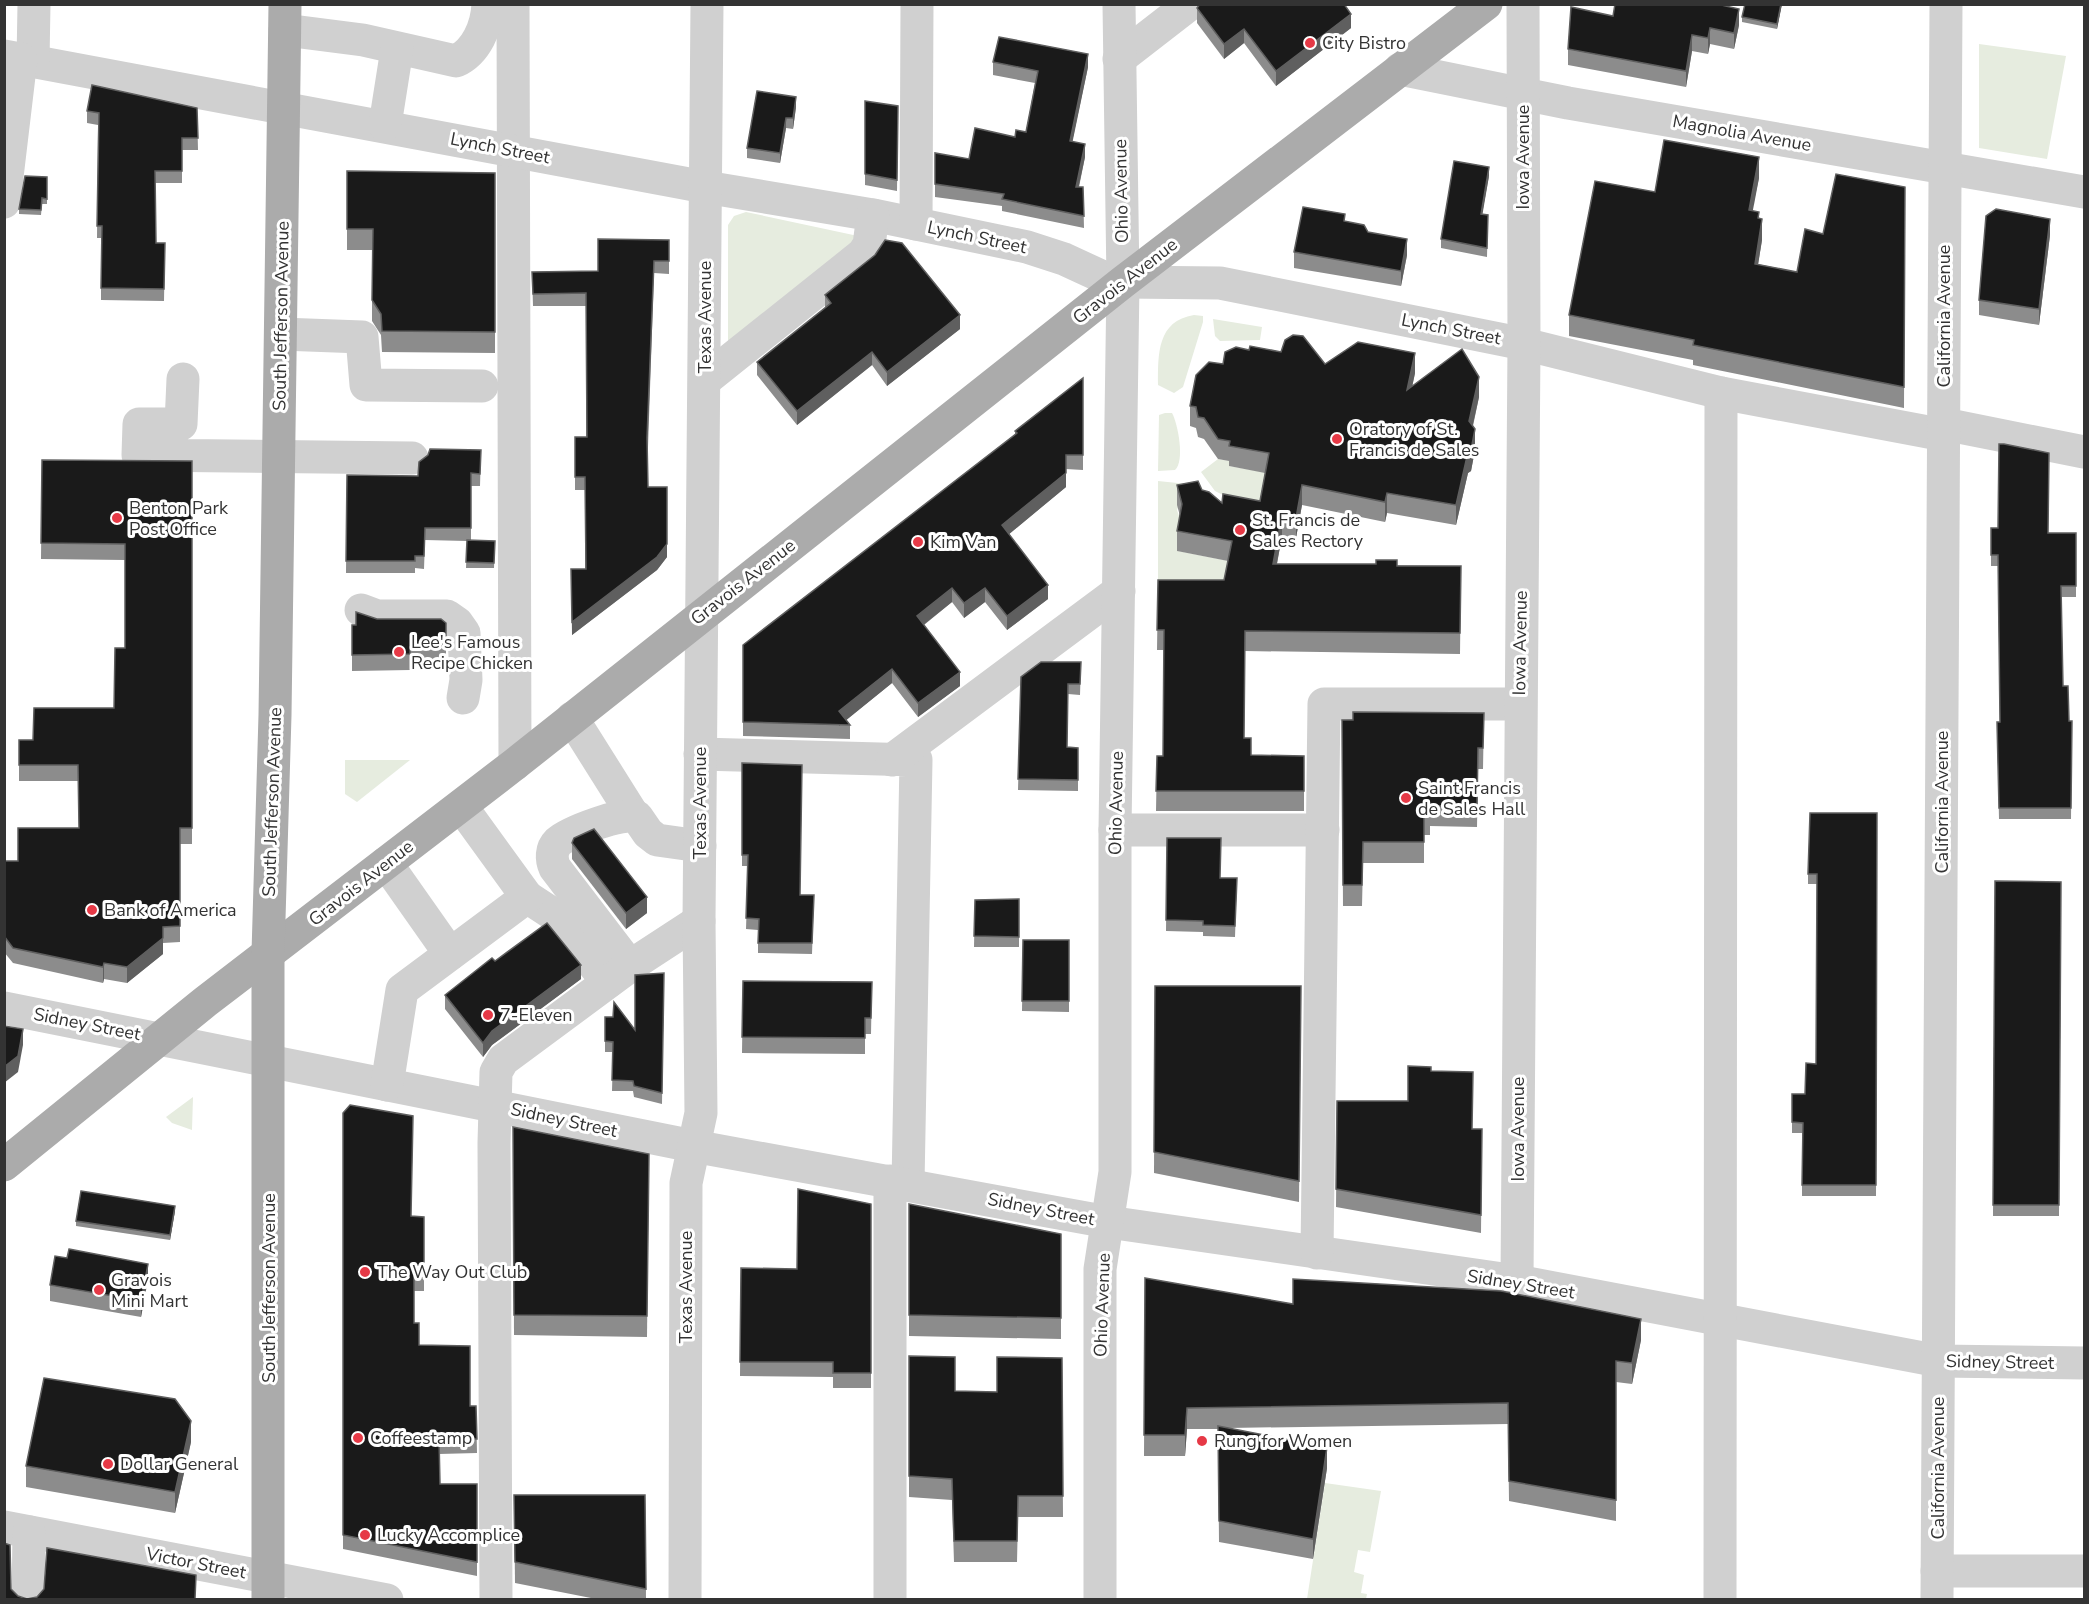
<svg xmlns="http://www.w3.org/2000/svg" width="2089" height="1604" viewBox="0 0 2089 1604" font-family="'Nunito Sans',sans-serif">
	<rect width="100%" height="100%" fill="#fff"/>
	<!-- green -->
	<g fill="#e6ecdf">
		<polygon points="1979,44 2066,56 2047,159 1979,148"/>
		<polygon points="746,212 858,236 854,249 728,347 728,225 734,216"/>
		<path d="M 1194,315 L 1203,316 L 1203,322 L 1183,387 L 1174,393 L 1158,385 C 1158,354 1157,321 1194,315 Z"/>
		<polygon points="1213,319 1262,327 1260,340 1220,341 1215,336"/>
		<path d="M 1165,413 L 1172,413 C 1178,424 1185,461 1175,470 L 1158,471 L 1159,415 Z"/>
		<polygon points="1218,459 1230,461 1229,466 1314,481 1261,504 1225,496 1215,491 1201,472"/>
		<polygon points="1158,481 1187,484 1177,510 1182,525 1178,551 1229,561 1225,580 1221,580 1220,586 1158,587"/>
		<polygon points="345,760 410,760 357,802 345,794"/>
		<polygon points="193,1097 192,1130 172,1123 166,1117"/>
		<polygon points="1325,1483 1381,1491 1370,1552 1358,1550 1354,1572 1364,1575 1361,1593 1367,1594 1366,1599 1307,1599"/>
	</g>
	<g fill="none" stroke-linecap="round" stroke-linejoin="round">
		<!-- minor -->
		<g stroke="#d0d0d0" stroke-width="33">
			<polyline points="513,4 515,764"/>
			<path d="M 285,30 L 363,40 L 456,61 C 476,52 487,27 488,4"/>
			<polyline points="4,56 705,187 873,215 1027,247 1064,259 1103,277 1123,282 1220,283 1524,344 1721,393 1944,435"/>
			<polyline points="1119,59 1190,4"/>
			<polyline points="33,61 34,4"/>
			<polyline points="1400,69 1568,103 2084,192"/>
			<polyline points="385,125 397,49"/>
			<polyline points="4,202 21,59"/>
			<polyline points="916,224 917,4"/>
			<polyline points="281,334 362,337 366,385 482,386"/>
			<polyline points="183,379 181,424 139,424 138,455 412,458"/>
			<polyline points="705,380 863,254 869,245 873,215"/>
			<polyline points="1944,424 2084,452"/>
			<polyline points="361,610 377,616 447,616 457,623 464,633 466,680 463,698"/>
			<polyline points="572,718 633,815"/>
			<polyline points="700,754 916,760 908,1184"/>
			<polyline points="892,760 1119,591"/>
			<polyline points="1115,830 1323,830"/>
			<polyline points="386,863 450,954"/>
			<polyline points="527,897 553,914 608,982"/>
			<path d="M 630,966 L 555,868 C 551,859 551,849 558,842 C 569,832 624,811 637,817 L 648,833 L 657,840 L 700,846"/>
			<polyline points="4,1008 693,1146 1108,1222 1517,1281 1939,1361 2084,1363"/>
			<polyline points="387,1085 402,990 527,897 461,806"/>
			<polyline points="1317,1253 1324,704 1520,704"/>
			<polyline points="1517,1281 1524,344 1523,4"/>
			<polyline points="4,1527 387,1600"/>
			<polyline points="1937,1571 2084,1571"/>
			<polyline points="28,1600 29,1532"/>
			<polyline points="496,1600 494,1143 496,1072 503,1060 630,966 699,921"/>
			<polyline points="685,1600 686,1183 701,1113 699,921 707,4"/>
			<polyline points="890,1600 890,1181"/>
			<polyline points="1100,1600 1100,1269 1115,1172 1115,830 1123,282 1119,4"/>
			<polyline points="1720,1600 1721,393"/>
			<polyline points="1937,1600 1946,4"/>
		</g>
		<!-- major -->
		<g stroke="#ababab" stroke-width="33">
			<polyline points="4,1165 205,1002 515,764 1123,282 1486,4"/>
			<polyline points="268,1600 268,953 275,715 285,4"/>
		</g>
	</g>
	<!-- wall -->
	<g fill="#8c8c8c">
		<polygon points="1782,4 1777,29 1742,22 1742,17"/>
		<polygon points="1197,8 1351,28 1276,86 1244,43 1224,59 1197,23"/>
		<polygon points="1613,16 1739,25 1734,49 1710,44 1708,54 1692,51 1686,87 1568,65 1568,49"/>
		<polygon points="993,62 1088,67 1072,142 1085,157 1079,187 1083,187 1084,228 1002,211 1002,206 935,197 935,153 969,159 1026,132 1035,83 993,75"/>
		<polygon points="898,106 897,191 865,185 865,174"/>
		<polygon points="796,107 793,129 786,128 780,163 747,158 747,148"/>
		<polygon points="197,108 198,150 182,150 182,183 155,183 156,243 165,243 164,301 101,300 101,238 97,238 98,125 87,123 87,111"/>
		<polygon points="347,171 495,173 495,353 382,352 381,335 372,321 372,250 347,250"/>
		<polygon points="1489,176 1482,214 1488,215 1487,257 1441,248 1441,239"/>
		<polygon points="47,177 47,204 42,204 41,215 19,214 19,209"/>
		<polygon points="1759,178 1752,210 1759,218 1762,240 1758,264 1797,272 1823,234 1905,187 1904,408 1693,365 1693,360 1569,336 1569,315 1655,192"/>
		<polygon points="1345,222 1368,232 1407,255 1401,286 1294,268 1294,252"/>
		<polygon points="2050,235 2039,325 1979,315 1979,300"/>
		<polygon points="669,240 669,274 654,273 648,447 648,487 667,557 657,570 572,635 571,569 585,569 585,490 575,490 575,437 586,437 586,306 533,306 532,272 598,271"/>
		<polygon points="825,295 960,329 887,386 872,365 797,425 757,375 757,362 825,308"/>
		<polygon points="1223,364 1325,364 1415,373 1412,387 1479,397 1473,426 1475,450 1471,471 1468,473 1456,525 1387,513 1385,522 1302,505 1296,538 1282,536 1277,564 1461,566 1460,654 1245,651 1244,738 1251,755 1304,756 1304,811 1156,811 1157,756 1163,756 1164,650 1157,650 1158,580 1224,580 1228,561 1177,551 1177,531 1180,516 1177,505 1177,485 1202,490 1222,503 1260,501 1265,473 1229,466 1229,461 1218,459 1204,439 1198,437 1196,428 1190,426 1190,406"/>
		<polygon points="1083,378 1083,470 1066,469 1066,487 1009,534 1048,599 1007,630 985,602 964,618 952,602 924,625 960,686 918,717 892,683 846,720 850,725 850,739 743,736 743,645 1015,435 1015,431"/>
		<polygon points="481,450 480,486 471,486 471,540 495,541 494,568 466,568 467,541 425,540 424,569 415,568 415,573 346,573 347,475 418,476"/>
		<polygon points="42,460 192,461 192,844 180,844 180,942 163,943 163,954 127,983 104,979 103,983 13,963 4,952 4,861 18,861 79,828 78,781 19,781 19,740 33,740 114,708 125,648 125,560 41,559"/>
		<polygon points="1991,528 2048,533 2076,533 2076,597 2061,597 2063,686 2069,721 2072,721 2071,819 1999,819 1997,722 2000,722 1998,566 1991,566"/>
		<polygon points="352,625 446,647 446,663 410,663 410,670 352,671"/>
		<polygon points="1081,662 1080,695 1068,694 1067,747 1078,748 1078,791 1018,790 1021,677"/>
		<polygon points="1484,713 1483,769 1478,769 1477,827 1430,826 1430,835 1424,835 1424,863 1363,863 1362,906 1343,906 1342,720"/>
		<polygon points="742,763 800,895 814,895 812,954 758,953 758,930 746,929 748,866 742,866"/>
		<polygon points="1877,813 1876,1196 1802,1196 1802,1133 1792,1133 1792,1094 1805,1094 1816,1064 1817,884 1808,884 1808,874"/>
		<polygon points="1167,838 1220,878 1237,878 1235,937 1203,936 1203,932 1166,931"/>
		<polygon points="572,843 647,913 626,929 572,859"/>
		<polygon points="1995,881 2061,882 2059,1216 1993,1216"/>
		<polygon points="1019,899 1019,947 974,947 975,900"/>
		<polygon points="1023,940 1069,940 1069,1012 1022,1011"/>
		<polygon points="664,973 662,1104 634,1097 633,1091 612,1091 613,1052 605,1052 605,1017 635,1030"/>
		<polygon points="581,979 492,1045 483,1057 445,1009 445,995"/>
		<polygon points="743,981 872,982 871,1034 865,1034 865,1054 742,1053"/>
		<polygon points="1155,986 1301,986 1299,1202 1154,1173"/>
		<polygon points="1431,1071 1472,1129 1482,1129 1481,1233 1336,1207 1337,1101 1408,1101"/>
		<polygon points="343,1113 412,1216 424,1217 424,1291 414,1291 414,1323 419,1345 470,1406 476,1406 477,1453 439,1454 440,1484 477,1484 477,1576 343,1549"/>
		<polygon points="513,1127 649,1154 647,1337 514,1335"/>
		<polygon points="871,1204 871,1388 833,1388 833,1377 740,1376 741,1268 797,1269"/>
		<polygon points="909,1204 1061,1318 1061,1339 909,1336"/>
		<polygon points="175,1211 170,1240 76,1226 76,1221"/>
		<polygon points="67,1258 148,1279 141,1317 50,1301 50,1285"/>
		<polygon points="1145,1278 1293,1304 1641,1340 1632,1384 1616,1382 1616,1521 1509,1501 1508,1424 1228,1428 1327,1468 1313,1559 1219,1542 1218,1429 1187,1429 1185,1456 1144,1456"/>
		<polygon points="909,1356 955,1391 997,1392 1062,1358 1063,1517 1018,1517 1017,1562 954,1562 952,1500 909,1497"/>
		<polygon points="191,1442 175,1513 26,1487 26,1466"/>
		<polygon points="514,1495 645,1495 646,1599 596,1599 515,1583"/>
	</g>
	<!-- shaded-wall -->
	<g fill="#5f5f5f">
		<polygon points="1781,4 1782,4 1777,29 1777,24"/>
		<polygon points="1739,9 1739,25 1734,49 1734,33"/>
		<polygon points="1351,14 1351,28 1276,86 1276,71"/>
		<polygon points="1710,28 1710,44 1708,54 1708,38"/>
		<polygon points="1244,29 1244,43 1224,59 1224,44"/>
		<polygon points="1692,35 1692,51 1686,87 1686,71"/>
		<polygon points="1088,54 1088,67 1070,154 1070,141"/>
		<polygon points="796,97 796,107 793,129 793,118"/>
		<polygon points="786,118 786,128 780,163 780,153"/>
		<polygon points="1085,144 1085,157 1076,199 1076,187"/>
		<polygon points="1759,157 1759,178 1749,231 1749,210"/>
		<polygon points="1489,167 1489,176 1481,223 1481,214"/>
		<polygon points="1762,219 1762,240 1755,284 1755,264"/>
		<polygon points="2050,219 2050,235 2039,325 2039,309"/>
		<polygon points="1407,239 1407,255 1401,286 1401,271"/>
		<polygon points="960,315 960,329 887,386 887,372"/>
		<polygon points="872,352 872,365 797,425 797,411"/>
		<polygon points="1415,353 1415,373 1407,411 1407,390"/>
		<polygon points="1479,377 1479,397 1469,442 1469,421"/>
		<polygon points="1475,429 1475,450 1471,471 1468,473 1456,525 1456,505 1468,452"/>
		<polygon points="1066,473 1066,487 1002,540 1002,525"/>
		<polygon points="1302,485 1302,505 1296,538 1296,518"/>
		<polygon points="1387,493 1387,513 1385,522 1385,502"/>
		<polygon points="1282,515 1282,536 1273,584 1273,564"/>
		<polygon points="667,544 667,557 657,570 572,635 572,622"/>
		<polygon points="1048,585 1048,599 1007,630 1007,616"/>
		<polygon points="952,588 952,602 917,630 917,616"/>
		<polygon points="985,588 985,602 964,618 964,603"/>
		<polygon points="892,669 892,683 839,726 839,711"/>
		<polygon points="960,672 960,686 918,717 918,703"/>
		<polygon points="647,897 647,913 626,929 626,913"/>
		<polygon points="163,938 163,954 127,983 127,967"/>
		<polygon points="104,963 104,979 103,983 103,967"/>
		<polygon points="581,965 581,979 492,1045 483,1057 483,1043 492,1031"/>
		<polygon points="23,1029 23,1045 18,1072 4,1083 4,1067"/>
		<polygon points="175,1206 175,1211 170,1240 170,1235"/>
		<polygon points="148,1264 148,1279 141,1317 141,1301"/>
		<polygon points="1641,1319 1641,1340 1632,1384 1632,1363"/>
		<polygon points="1187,1408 1187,1429 1185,1456 1185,1435"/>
		<polygon points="191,1421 191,1442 175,1513 175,1492"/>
		<polygon points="1327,1447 1327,1468 1313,1559 1313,1539"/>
	</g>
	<!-- building -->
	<g fill="#1a1a1a" stroke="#5f5f5f" stroke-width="1.5">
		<polygon points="1200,4 1344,4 1351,14 1276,71 1244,29 1224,44 1197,8"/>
		<polygon points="1615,4 1717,4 1739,9 1734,33 1710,28 1708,38 1692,35 1686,71 1568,49 1571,7 1613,16"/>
		<polygon points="1745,4 1781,4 1777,24 1742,17"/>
		<polygon points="999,37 1088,54 1070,141 1085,144 1076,187 1083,187 1084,216 1002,199 1004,194 935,184 935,153 969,159 975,128 1015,137 1016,130 1026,132 1038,71 993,62"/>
		<polygon points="92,85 197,108 198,138 182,138 182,171 155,171 156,243 165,243 164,289 101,288 102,226 97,226 99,113 87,111"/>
		<polygon points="757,91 796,97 793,118 786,118 780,153 747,148"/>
		<polygon points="865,101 898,106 897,180 865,174"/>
		<polygon points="1664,140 1759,157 1749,210 1759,212 1758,218 1762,219 1755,264 1797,272 1805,229 1823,234 1836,174 1905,187 1904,387 1693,345 1694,340 1569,315 1595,181 1655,192"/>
		<polygon points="1454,161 1489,167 1481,214 1488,215 1487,248 1441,239"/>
		<polygon points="347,171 495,173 495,332 382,331 381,314 372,300 373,229 347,229"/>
		<polygon points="25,176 47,177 47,199 42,198 41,210 19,209"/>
		<polygon points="1303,207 1345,214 1344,221 1364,225 1368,232 1407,239 1401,271 1294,252"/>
		<polygon points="1996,209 2050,219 2039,309 1979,300 1986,216"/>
		<polygon points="598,239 669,240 669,261 654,261 647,438 648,487 667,487 667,544 657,557 572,622 571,569 586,569 585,477 575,477 575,437 587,437 586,293 533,294 532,272 598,271"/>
		<polygon points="885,240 902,243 960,315 887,372 872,352 797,411 757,362 831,303 825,295 875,255"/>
		<polygon points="1293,335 1303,336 1325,364 1358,342 1415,353 1407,390 1462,349 1479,377 1469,421 1475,429 1471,450 1468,452 1456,505 1387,493 1385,502 1302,485 1296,518 1282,515 1273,564 1376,564 1376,560 1397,560 1397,566 1461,566 1460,633 1245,631 1244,738 1251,738 1251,755 1304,756 1304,791 1156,791 1157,756 1163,756 1164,630 1157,630 1158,580 1224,580 1232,541 1177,531 1182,504 1177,485 1198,481 1202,490 1209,492 1222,503 1223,494 1260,501 1269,453 1229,446 1230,441 1218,439 1204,418 1198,417 1196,407 1190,406 1196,375 1209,362 1223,364 1225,352 1236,347 1249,350 1250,346 1281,352 1285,340"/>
		<polygon points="1083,378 1083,455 1066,455 1066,473 1002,525 1048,585 1007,616 985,588 964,603 952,588 917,616 960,672 918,703 892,669 839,711 850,725 743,722 743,645 1017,433 1015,431"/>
		<polygon points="1999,444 2004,444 2049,453 2048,533 2076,533 2076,586 2061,586 2063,686 2068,686 2069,721 2072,721 2071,808 1999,808 1997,722 2000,722 1998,555 1991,555 1991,528 1998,528"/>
		<polygon points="430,449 481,450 480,474 471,473 471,528 425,528 424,556 415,556 415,561 346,561 347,475 418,476 419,462 428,455"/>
		<polygon points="42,460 192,461 192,828 180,828 180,926 163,927 163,938 127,967 104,963 103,967 13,948 4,936 4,861 18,861 18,828 79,828 78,765 19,765 19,740 33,740 34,708 114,708 115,648 125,648 125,544 41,543"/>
		<polygon points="467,540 495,541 494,563 466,562"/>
		<polygon points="356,612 377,619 441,619 446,623 446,647 410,647 410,654 352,655 352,625 356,625"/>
		<polygon points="1041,662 1081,662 1080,684 1068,684 1067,747 1078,748 1078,780 1018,779 1021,677"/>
		<polygon points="1353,712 1484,713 1483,748 1478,748 1477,806 1430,806 1430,814 1424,814 1424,842 1363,842 1362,885 1343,885 1342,720 1353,720"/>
		<polygon points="742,763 802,765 800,895 814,895 812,943 758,943 759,919 746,918 748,855 742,855"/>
		<polygon points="1810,813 1877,813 1876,1185 1802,1185 1803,1123 1792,1122 1792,1094 1805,1094 1806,1063 1816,1064 1817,874 1808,874"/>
		<polygon points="594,829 647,897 626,913 572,843 574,838"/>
		<polygon points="1167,838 1221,838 1220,878 1237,878 1235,926 1203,925 1203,921 1166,920"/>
		<polygon points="1995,881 2061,882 2059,1205 1993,1205"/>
		<polygon points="1019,899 1019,937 974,936 975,900"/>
		<polygon points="547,923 581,965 492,1031 483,1043 445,995 492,958 495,961"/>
		<polygon points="1023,940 1069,940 1069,1001 1022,1001"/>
		<polygon points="664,973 662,1093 634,1086 633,1081 612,1080 613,1042 605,1041 605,1017 613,1017 614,1002 635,1030 635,975"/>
		<polygon points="743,981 872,982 871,1018 865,1018 865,1038 742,1037"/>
		<polygon points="1155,986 1301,986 1299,1181 1154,1152"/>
		<polygon points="4,1026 23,1029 18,1056 4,1067"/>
		<polygon points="1408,1066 1431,1067 1431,1071 1473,1072 1472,1129 1482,1129 1481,1215 1336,1189 1337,1101 1408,1101"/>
		<polygon points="350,1105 413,1116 411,1216 424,1217 424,1277 414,1277 414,1323 419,1323 419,1345 470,1346 470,1406 476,1406 477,1439 439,1439 440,1484 477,1484 477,1562 343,1535 343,1113"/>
		<polygon points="513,1127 649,1154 647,1316 514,1315"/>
		<polygon points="798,1189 871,1204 871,1373 833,1373 833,1362 740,1362 741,1268 797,1269"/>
		<polygon points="81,1191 175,1206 170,1235 76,1221"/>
		<polygon points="909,1204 1061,1234 1061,1318 909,1315"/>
		<polygon points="69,1249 148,1264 141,1301 50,1285 55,1256 67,1258"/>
		<polygon points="1145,1278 1293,1304 1293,1279 1501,1291 1641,1319 1632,1363 1616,1361 1616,1500 1509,1481 1508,1403 1187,1408 1185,1435 1144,1435"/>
		<polygon points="909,1356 955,1357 955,1391 997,1392 997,1357 1062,1358 1063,1496 1018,1496 1017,1541 954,1541 952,1479 909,1476"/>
		<polygon points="44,1378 175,1399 191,1421 175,1492 26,1466"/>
		<polygon points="1218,1426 1327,1447 1313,1539 1219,1521"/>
		<polygon points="514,1495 645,1495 646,1589 515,1562"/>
		<polygon points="4,1543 10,1545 11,1589 18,1596 27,1599 37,1597 44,1589 47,1548 196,1575 195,1599 4,1599"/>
	</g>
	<!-- markers -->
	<g fill="#e63946" stroke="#fff" stroke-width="2">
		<circle cx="1310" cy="43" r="6"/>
		<circle cx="1337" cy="439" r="6"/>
		<circle cx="117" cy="518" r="6"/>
		<circle cx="1240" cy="530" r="6"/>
		<circle cx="918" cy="542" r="6"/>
		<circle cx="399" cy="652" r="6"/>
		<circle cx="1406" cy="798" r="6"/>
		<circle cx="92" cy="910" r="6"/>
		<circle cx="488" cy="1015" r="6"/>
		<circle cx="365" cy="1272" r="6"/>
		<circle cx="99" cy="1290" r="6"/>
		<circle cx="358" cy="1438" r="6"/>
		<circle cx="1202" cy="1441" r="6"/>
		<circle cx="108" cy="1464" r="6"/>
		<circle cx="365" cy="1535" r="6"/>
	</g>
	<g text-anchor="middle" stroke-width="6" stroke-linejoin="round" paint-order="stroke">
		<!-- poi labels -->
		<g font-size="18" fill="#333" stroke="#fff" text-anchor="start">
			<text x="1322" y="49">City Bistro</text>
			<text x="1349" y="435">Oratory of St.<tspan x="1349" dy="21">Francis de Sales</tspan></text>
			<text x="129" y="514">Benton Park<tspan x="129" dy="21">Post Office</tspan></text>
			<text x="1252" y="526">St. Francis de<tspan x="1252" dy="21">Sales Rectory</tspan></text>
			<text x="930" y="548">Kim Van</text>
			<text x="411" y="648">Lee's Famous<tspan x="411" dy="21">Recipe Chicken</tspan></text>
			<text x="1418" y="794">Saint Francis<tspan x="1418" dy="21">de Sales Hall</tspan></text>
			<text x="104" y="916">Bank of America</text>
			<text x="500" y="1021">7-Eleven</text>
			<text x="377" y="1278">The Way Out Club</text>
			<text x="111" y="1286">Gravois<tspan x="111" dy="21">Mini Mart</tspan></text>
			<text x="370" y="1444">Coffeestamp</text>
			<text x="1214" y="1447">Rung for Women</text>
			<text x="120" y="1470">Dollar General</text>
			<text x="377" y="1541">Lucky Accomplice</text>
		</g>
		<!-- street labels -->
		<g font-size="18" fill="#333" stroke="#fff">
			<text transform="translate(1742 133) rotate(10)" y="6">Magnolia Avenue</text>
			<text transform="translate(500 148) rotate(11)" y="6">Lynch Street</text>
			<text transform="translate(1523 157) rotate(-90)" y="6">Iowa Avenue</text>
			<text transform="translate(1121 191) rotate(-91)" y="6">Ohio Avenue</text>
			<text transform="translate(977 237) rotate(12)" y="6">Lynch Street</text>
			<text transform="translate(1125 281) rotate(-38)" y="6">Gravois Avenue</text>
			<text transform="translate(281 316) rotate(-89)" y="6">South Jefferson Avenue</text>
			<text transform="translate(1944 316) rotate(-90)" y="6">California Avenue</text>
			<text transform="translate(705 317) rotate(-90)" y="6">Texas Avenue</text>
			<text transform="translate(1451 329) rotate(11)" y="6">Lynch Street</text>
			<text transform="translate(743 582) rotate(-38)" y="6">Gravois Avenue</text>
			<text transform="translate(1520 643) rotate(-89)" y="6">Iowa Avenue</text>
			<text transform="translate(272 802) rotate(-88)" y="6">South Jefferson Avenue</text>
			<text transform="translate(1942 802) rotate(-90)" y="6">California Avenue</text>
			<text transform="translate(700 803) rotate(-90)" y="6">Texas Avenue</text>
			<text transform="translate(1116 803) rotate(-89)" y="6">Ohio Avenue</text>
			<text transform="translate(361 883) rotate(-38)" y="6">Gravois Avenue</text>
			<text transform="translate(87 1024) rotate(11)" y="6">Sidney Street</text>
			<text transform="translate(564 1120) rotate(12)" y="6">Sidney Street</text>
			<text transform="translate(1518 1129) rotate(-90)" y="6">Iowa Avenue</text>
			<text transform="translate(1041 1209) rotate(11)" y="6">Sidney Street</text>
			<text transform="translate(1521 1284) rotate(9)" y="6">Sidney Street</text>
			<text transform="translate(686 1287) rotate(-90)" y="6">Texas Avenue</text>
			<text transform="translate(269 1288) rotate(-90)" y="6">South Jefferson Avenue</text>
			<text transform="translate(1102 1305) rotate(-88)" y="6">Ohio Avenue</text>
			<text transform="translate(2000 1362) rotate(1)" y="6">Sidney Street</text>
			<text transform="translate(1938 1468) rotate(-90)" y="6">California Avenue</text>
			<text transform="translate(196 1563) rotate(11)" y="6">Victor Street</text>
		</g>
	</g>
	<!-- border -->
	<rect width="2089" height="1604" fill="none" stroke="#333333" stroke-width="12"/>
</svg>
